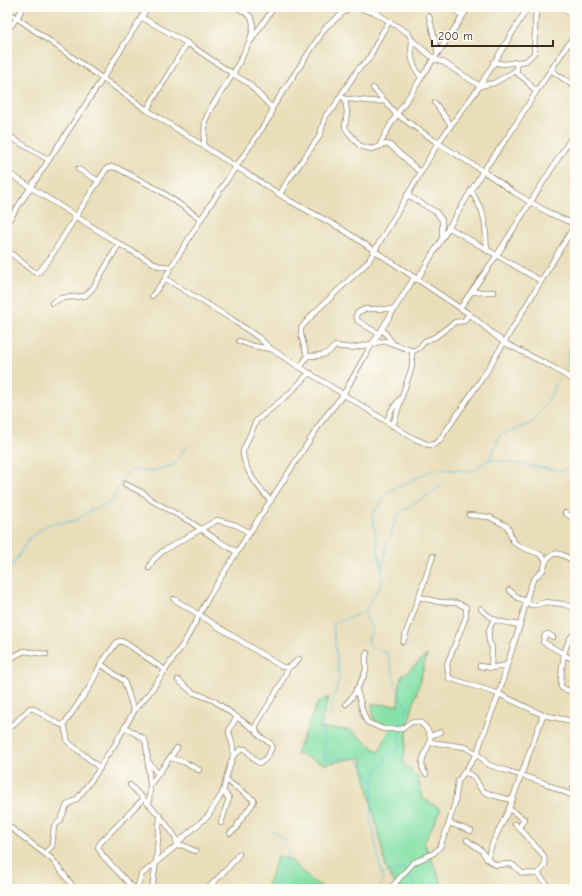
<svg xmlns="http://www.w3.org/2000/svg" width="582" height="896" viewBox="0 0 582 896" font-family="'Comic Neue',sans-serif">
	<rect width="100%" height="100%" fill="#fdfcf7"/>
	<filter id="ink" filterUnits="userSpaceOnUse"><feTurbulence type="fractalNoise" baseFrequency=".025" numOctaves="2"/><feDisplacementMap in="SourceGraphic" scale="8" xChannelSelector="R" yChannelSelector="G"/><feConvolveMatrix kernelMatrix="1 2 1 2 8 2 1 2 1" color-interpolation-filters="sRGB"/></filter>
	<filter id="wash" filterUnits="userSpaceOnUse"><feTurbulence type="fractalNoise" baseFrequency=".012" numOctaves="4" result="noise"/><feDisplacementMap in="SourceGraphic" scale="16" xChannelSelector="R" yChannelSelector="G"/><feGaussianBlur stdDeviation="0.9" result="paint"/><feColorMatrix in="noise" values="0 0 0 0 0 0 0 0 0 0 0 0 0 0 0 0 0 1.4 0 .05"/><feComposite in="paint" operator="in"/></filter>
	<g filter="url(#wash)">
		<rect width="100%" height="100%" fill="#e9deba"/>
		<!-- green -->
		<g fill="#86e1a7" stroke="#608662">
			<polygon points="427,655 409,721 403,763 418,777 422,798 441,809 424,843 440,878 442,889 398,889 386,868 361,757 325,764 296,753 318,702 329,697 319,728 350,730 379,752 391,726 374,721 372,704 398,705 401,677"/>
			<polygon points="278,856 290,859 312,881 326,889 266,889"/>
		</g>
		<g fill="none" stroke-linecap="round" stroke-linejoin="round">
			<!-- stream -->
			<g stroke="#5ebedc" stroke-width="1">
				<path d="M 563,372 L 569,359 L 567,354 C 573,345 569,339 575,330"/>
				<polyline points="490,459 500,435 532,423 550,397 561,375"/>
				<polyline points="382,568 386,548 398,514 443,485"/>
				<polyline points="7,571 9,571 29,538 49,524 74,521 92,510 112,502 121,482 130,470 151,471 174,465 186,446"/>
				<polyline points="364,613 373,630 368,638 370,647 387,653 401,700 408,706 400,727"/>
				<polyline points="373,783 376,772 391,752 400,749 400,730"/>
				<polyline points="272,831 285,840 289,854 274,889"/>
				<polyline points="408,872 416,889"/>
				<polyline points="382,874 405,867 406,869"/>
				<polyline points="380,889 383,880 371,820 373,783 356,757 325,760 322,724 329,715 339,679 333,624 364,612 382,582 382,570 372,515 389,491 435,469 474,471 489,459 562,471 575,465"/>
			</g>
		</g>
	</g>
	<g filter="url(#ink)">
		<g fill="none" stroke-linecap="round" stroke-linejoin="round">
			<!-- minor casing -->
			<g stroke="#92846c" stroke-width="6">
				<g id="minor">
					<polyline points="354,7 376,13 408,33 412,40 434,59 443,62 480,86 494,83 517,70 516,62"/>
					<polyline points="451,7 462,16"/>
					<polyline points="559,7 575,16"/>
					<polyline points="7,13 17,18 147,110 290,201 342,229 469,314 503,342 552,367 575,381"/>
					<polyline points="429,16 438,53"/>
					<polyline points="141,17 187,43 233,74 211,108 205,121 204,146"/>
					<polyline points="7,31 17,18 23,7"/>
					<polyline points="250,42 274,7"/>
					<polyline points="493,62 503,64 526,61 534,53 536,7"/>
					<polyline points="551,70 575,87"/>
					<polyline points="514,71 526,80 536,92"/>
					<polyline points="421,78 469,7"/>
					<polyline points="341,96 345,99 347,112 345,127 348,132 360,146 372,149 386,144 390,145 420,172"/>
					<path d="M 345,99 C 358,99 372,103 384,101"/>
					<polyline points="435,103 451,125"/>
					<polyline points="272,108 326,27 350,7"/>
					<path d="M 147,110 C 160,87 174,65 187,43"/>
					<polyline points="7,133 15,140 49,160"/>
					<path d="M 379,147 C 390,121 407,101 421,78 C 412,63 410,58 412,40"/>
					<polyline points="78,169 99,181"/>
					<path d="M 7,172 L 119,244 L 159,266 L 171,267 L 210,205 L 271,115 L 272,108 L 248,83 L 233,74 C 239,61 261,29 250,16 C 246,13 241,10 237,7"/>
					<polyline points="471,190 482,211 485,223 487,251"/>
					<polyline points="280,194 287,182 319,137 326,115 334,108 339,98 359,68 368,60 382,33 389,22"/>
					<polyline points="407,195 436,212 442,220 442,236"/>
					<polyline points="7,223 103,78 148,7"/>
					<polyline points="448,227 541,281"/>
					<polyline points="7,252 13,255 34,272 39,272 50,258 90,194 107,168 112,167 117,168 159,190 201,219"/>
					<polyline points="166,279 233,320 258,337 271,349 413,438 429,445 435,444 439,441 485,374 573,228 572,223 551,214 515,193 483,171 438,143 480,86 528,7"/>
					<polyline points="417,280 483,171 507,138 536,92 575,34"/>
					<polyline points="471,292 494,292"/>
					<polyline points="152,296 165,279 171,267"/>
					<polyline points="52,303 61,298 85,296 93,288 119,244"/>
					<polyline points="460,308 497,255 575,132"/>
					<polyline points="382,329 392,342"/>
					<polyline points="379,334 358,321 356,316 357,313 365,309 395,309"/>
					<polyline points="239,341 253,346 271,349"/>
					<polyline points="307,356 301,335 301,328 314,313 368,262 438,143 396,114 373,88"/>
					<path d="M 301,367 L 307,356 C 319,356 327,356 335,346 L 352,348 L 385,341 L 413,351 L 419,348 L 425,341 L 435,337 L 455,322 L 464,321 L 469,314"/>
					<polyline points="387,421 391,411 399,400"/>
					<polyline points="393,426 402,396 412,367 412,352"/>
					<polyline points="125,484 145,494 151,500 189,521 217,540 237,552"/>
					<path d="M 271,501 C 260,490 242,467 243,451 L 256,421 L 289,394 L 307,375 L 311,373"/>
					<polyline points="565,513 575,519"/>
					<path d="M 469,515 L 489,517 L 507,526 C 511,531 509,538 515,543 C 523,551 541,550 546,561 L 543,570 L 533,580 L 529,590 L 520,625 L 507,665"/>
					<path d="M 546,561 C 555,547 564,556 575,562"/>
					<polyline points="149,568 153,560 163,551 217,520 236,525 250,533"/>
					<polyline points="573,574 575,567"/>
					<polyline points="509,590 518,598 526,601 531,605 536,605 546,602 563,604 575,608"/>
					<polyline points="419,597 439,602 457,603 466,607 466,617 447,664 449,678 499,694 543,715 567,720 575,725"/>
					<polyline points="174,599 282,667 290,667 299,659"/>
					<path d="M 481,609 C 494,623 503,622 520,625"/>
					<path d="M 575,633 C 563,641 561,673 561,687 L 566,690 L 575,691"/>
					<polyline points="553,637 548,634 545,635 543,642 564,654"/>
					<polyline points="403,642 433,556"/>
					<polyline points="7,651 12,656"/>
					<polyline points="564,655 575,660"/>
					<polyline points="7,660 24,651 46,654"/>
					<polyline points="101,664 124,681 134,711"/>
					<polyline points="480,666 491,668 507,665 499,694 482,738 477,754 489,765 542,782 575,797"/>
					<path d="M 491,668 L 492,647 C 486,638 488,629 494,620"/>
					<polyline points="178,680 192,692 213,700 255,730"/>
					<path d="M 356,689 C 361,700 361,711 367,722 L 383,729 L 402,729 L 411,722 L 420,722 C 427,728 431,733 430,742"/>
					<path d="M 346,704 C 352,699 365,676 366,669 C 367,663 364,659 367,653"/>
					<polyline points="7,718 11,726"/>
					<polyline points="64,724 68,742 100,768"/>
					<polyline points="125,727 144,739 146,743 150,785 149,804"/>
					<polyline points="7,731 30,708 34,709 57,723 62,725 64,724 89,688 101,664 117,642 121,641 127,644 165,670"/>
					<polyline points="430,736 441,732"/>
					<path d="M 233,756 L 242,749 L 245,749 L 257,762 L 260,763 C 266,760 271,752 272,746 L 271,744 C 264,738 254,735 256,725 L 281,684 L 288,668"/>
					<polyline points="171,758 184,762 199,770"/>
					<polyline points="147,760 158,774"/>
					<path d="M 463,773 C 475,773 476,781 481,789 C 486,795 504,798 512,800"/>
					<path d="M 426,774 C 417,764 426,753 430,742 L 465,747 L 477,754 L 458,781 L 455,802 L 449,823 L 471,831"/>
					<polyline points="226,780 254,800 253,803 238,824 237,828 230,833"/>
					<polyline points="130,785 160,816 175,836 177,843 176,846 141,875 137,889"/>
					<polyline points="150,785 177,748"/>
					<polyline points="571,794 575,784"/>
					<polyline points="509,809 524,819 519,828"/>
					<polyline points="221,823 229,798 223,791"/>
					<polyline points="515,824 525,834 544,856 545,865 538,874"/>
					<polyline points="7,825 52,859 75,889"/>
					<polyline points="467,840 482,851 487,859 496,865 509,864 513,865 522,873 538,874 551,889"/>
					<polyline points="177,843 208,816 223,792 227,775 233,756 233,747 229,732 230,728 237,717"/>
					<polyline points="176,846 182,845 195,851"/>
					<polyline points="45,853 52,846 54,826 60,821 67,805 77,799 96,774 105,758 114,746 134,711 150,692 184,643 210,595 237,552 322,421 343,395 366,354 414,278"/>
					<polyline points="487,859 493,842 509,809 543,715"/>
					<polyline points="134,889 103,856 98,847 101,842 143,799"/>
					<polyline points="152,889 156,862 160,816"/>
					<polyline points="207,889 228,868 239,854"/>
					<polyline points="390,889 413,863 434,853 440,847 449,823"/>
				</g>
			</g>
			<!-- minor -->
			<use href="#minor" stroke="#fff" stroke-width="4.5"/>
		</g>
	</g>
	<!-- margin -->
	<rect width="582" height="896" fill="none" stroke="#fdfcf7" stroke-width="24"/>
	<!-- scale -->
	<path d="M432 40v6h121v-6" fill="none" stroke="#3b2a1e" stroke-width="2"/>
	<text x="438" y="40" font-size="12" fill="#3b2a1e" stroke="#fdfcf7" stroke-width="3" paint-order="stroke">200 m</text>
</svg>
